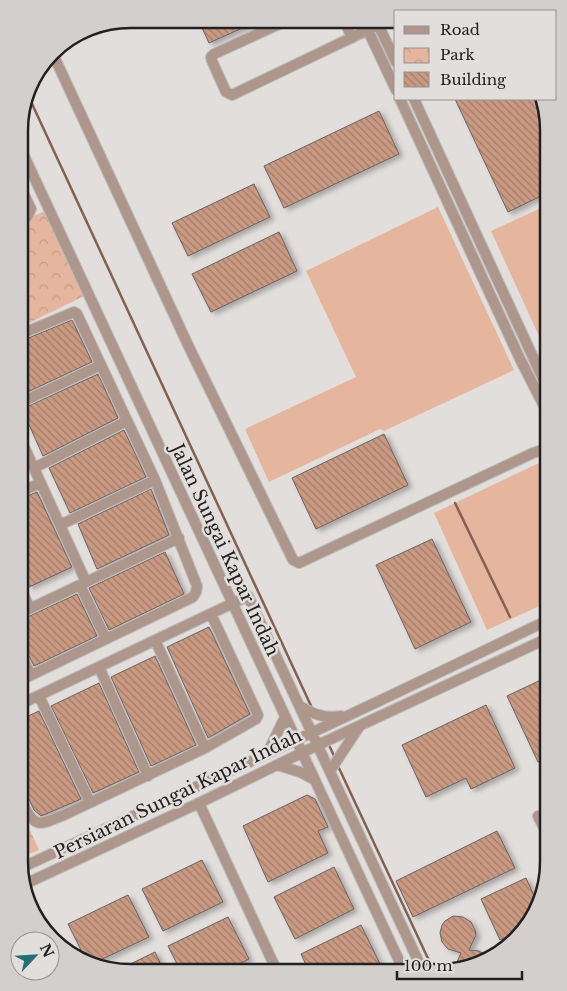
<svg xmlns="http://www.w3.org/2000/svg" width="567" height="991" font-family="'Libre Baskerville',serif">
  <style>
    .grass { fill: #e5b59e }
    .park { fill: url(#park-crowns) }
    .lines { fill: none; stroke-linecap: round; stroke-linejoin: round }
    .stream { stroke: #836152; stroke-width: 2.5 }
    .building { fill: url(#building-back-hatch); stroke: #676462; filter: url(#shadow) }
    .minor-casing { stroke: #bfbcba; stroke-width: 12 }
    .minor { stroke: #ad978d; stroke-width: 10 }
    .labels { text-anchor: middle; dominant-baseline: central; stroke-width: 5; stroke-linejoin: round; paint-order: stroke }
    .street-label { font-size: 18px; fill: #222020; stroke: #e2dedc }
    .rim { fill: none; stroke: #222020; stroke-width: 2.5 }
  </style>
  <defs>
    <pattern id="park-crowns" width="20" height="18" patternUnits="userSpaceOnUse" patternTransform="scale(1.25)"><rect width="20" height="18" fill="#e5b59e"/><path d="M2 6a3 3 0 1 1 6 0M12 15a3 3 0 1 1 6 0" fill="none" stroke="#c49b88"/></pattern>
    <pattern id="building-back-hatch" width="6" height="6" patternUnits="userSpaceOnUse" patternTransform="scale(1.25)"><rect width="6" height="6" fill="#c99982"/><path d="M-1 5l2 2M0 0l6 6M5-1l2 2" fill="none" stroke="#a37c6a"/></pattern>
    <filter id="shadow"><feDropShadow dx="4" dy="2.5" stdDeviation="2.5" flood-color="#0004"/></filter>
  </defs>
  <rect width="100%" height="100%" fill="#e2dedc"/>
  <path class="grass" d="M438 207 514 370 384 431 380 429 269 482 245 429 356 377 306 271Z
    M543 207 544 347 491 231Z
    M545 460 546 603 487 630 434 513Z"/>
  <path class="park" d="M45 211 84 296 21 327 20 222Z
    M24 817 39 850 24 856Z"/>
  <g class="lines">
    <path class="stream" d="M27 93 312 708
      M455 503 510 617
      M328 743 335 758
      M338 766 432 967"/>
  </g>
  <path class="building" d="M198 19 260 20 209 43Z
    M455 99H542L543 195 508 212Z
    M379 111 399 154 284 208 264 166Z
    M254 184 270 217 188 256 172 223Z
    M279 232 297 271 211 312 192 274Z
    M72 320 92 362 21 395V341Z
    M98 374 118 418 43 456 22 409Z
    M124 430 146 477 70 513 49 468Z
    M384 434 408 485 316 529 292 478Z
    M151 489 169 535 97 569 78 524Z
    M37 492 72 567 29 587 23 574 22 498Z
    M432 539 471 622 415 649 376 565Z
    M165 552 184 594 109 630 89 588Z
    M77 594 97 636 34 666 29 656 23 652V619Z
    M209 627 250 714 208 738 167 647Z
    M155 656 196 745 151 766 111 677Z
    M547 677V758L538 762 507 696Z
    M99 683 139 772 93 793 51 706Z
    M486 705 515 768 471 789 466 778 426 797 402 745Z
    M39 711 81 799 41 816 34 810 24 789V718Z
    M307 795 315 799 328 827 318 831 328 853 268 882 243 826Z
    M497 831 515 868 413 917 396 881Z
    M202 860 223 902 163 931 142 889Z
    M334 867 354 909 295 939 274 897Z
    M526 878 536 900 526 928 500 940 481 899Z
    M128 895 149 937 96 962 85 958 68 924Z
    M453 916 463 917 471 922 475 930 476 935 469 950 479 951 487 956 473 966H455L461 953 448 949 442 942 440 933 442 925 445 921Z
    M228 917 249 959 227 970H180L168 946Z
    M361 925 382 968 308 969 301 954Z
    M155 952 164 971H116Z"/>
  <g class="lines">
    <defs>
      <path id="minor" d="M288 20 214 54 211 57 212 61 226 92 232 95 378 25
        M344 20 352 38
        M363 20 396 90
        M376 20 396 62
        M52 52 188 345 293 560 299 563 533 453 545 449
        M400 99 520 359 545 408
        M414 99 544 381
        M20 147 402 967
        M20 186 31 209 27 217 20 220
        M21 334 74 312 77 314 155 480 197 586 196 592 193 597 23 679
        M22 402 101 365
        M22 442 86 582
        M34 468 127 421
        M22 491 41 483
        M60 525 155 480
        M80 585 106 639
        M23 594 30 608
        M23 612 179 538
        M155 640 205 748
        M23 659 31 675
        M99 667 148 776
        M39 696 90 802
        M23 703 248 596 421 967
        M300 706C313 714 325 719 341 716
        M267 754 285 717
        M277 765 300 772 315 780
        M330 771 359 727
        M199 803 276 969
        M24 806C36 831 42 823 64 815L205 748 256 719 258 715 211 614
        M538 816 548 836
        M25 866C199 786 373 705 546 621
        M25 884 199 803 318 745 546 639
        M25 896 27 900"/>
    </defs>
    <use href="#minor" class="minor-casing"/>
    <use href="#minor" class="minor"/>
  </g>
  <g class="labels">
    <g class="street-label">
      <text transform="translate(225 550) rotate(65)">Jalan Sungai Kapar Indah</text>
      <text transform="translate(178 794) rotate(-26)">Persiaran Sungai Kapar Indah</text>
    </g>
  </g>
  <path d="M0 0H567V991H0ZM130 28H438A102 102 0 0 1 540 130V862A102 102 0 0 1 438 964H130A102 102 0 0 1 28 862V130A102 102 0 0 1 130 28Z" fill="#d3cfcd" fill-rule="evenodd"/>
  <path class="rim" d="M130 28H438A102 102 0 0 1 540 130V862A102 102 0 0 1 438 964H130A102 102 0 0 1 28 862V130A102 102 0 0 1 130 28Z"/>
  <rect x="394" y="10" width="162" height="90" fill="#e2dedc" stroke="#959291"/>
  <rect x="404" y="26" width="25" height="8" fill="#ad978d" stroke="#959291"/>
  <text x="440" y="35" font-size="15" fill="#222020">Road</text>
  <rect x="404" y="48" width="25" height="15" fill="url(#park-crowns)" stroke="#959291"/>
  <text x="440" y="60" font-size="15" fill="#222020">Park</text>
  <rect x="404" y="72" width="25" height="15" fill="url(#building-back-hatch)" stroke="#959291"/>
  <text x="440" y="85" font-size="15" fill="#222020">Building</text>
  <g transform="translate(35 956) rotate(65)"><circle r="24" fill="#e2dedc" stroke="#959291"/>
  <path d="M0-4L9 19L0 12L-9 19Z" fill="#257072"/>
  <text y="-8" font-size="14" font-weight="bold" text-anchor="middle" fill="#222020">N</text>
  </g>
  <path d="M397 971v8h125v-8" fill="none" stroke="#222020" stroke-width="2.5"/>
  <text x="404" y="971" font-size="15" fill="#222020" stroke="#e2dedc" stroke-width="4" paint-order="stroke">100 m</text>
</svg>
